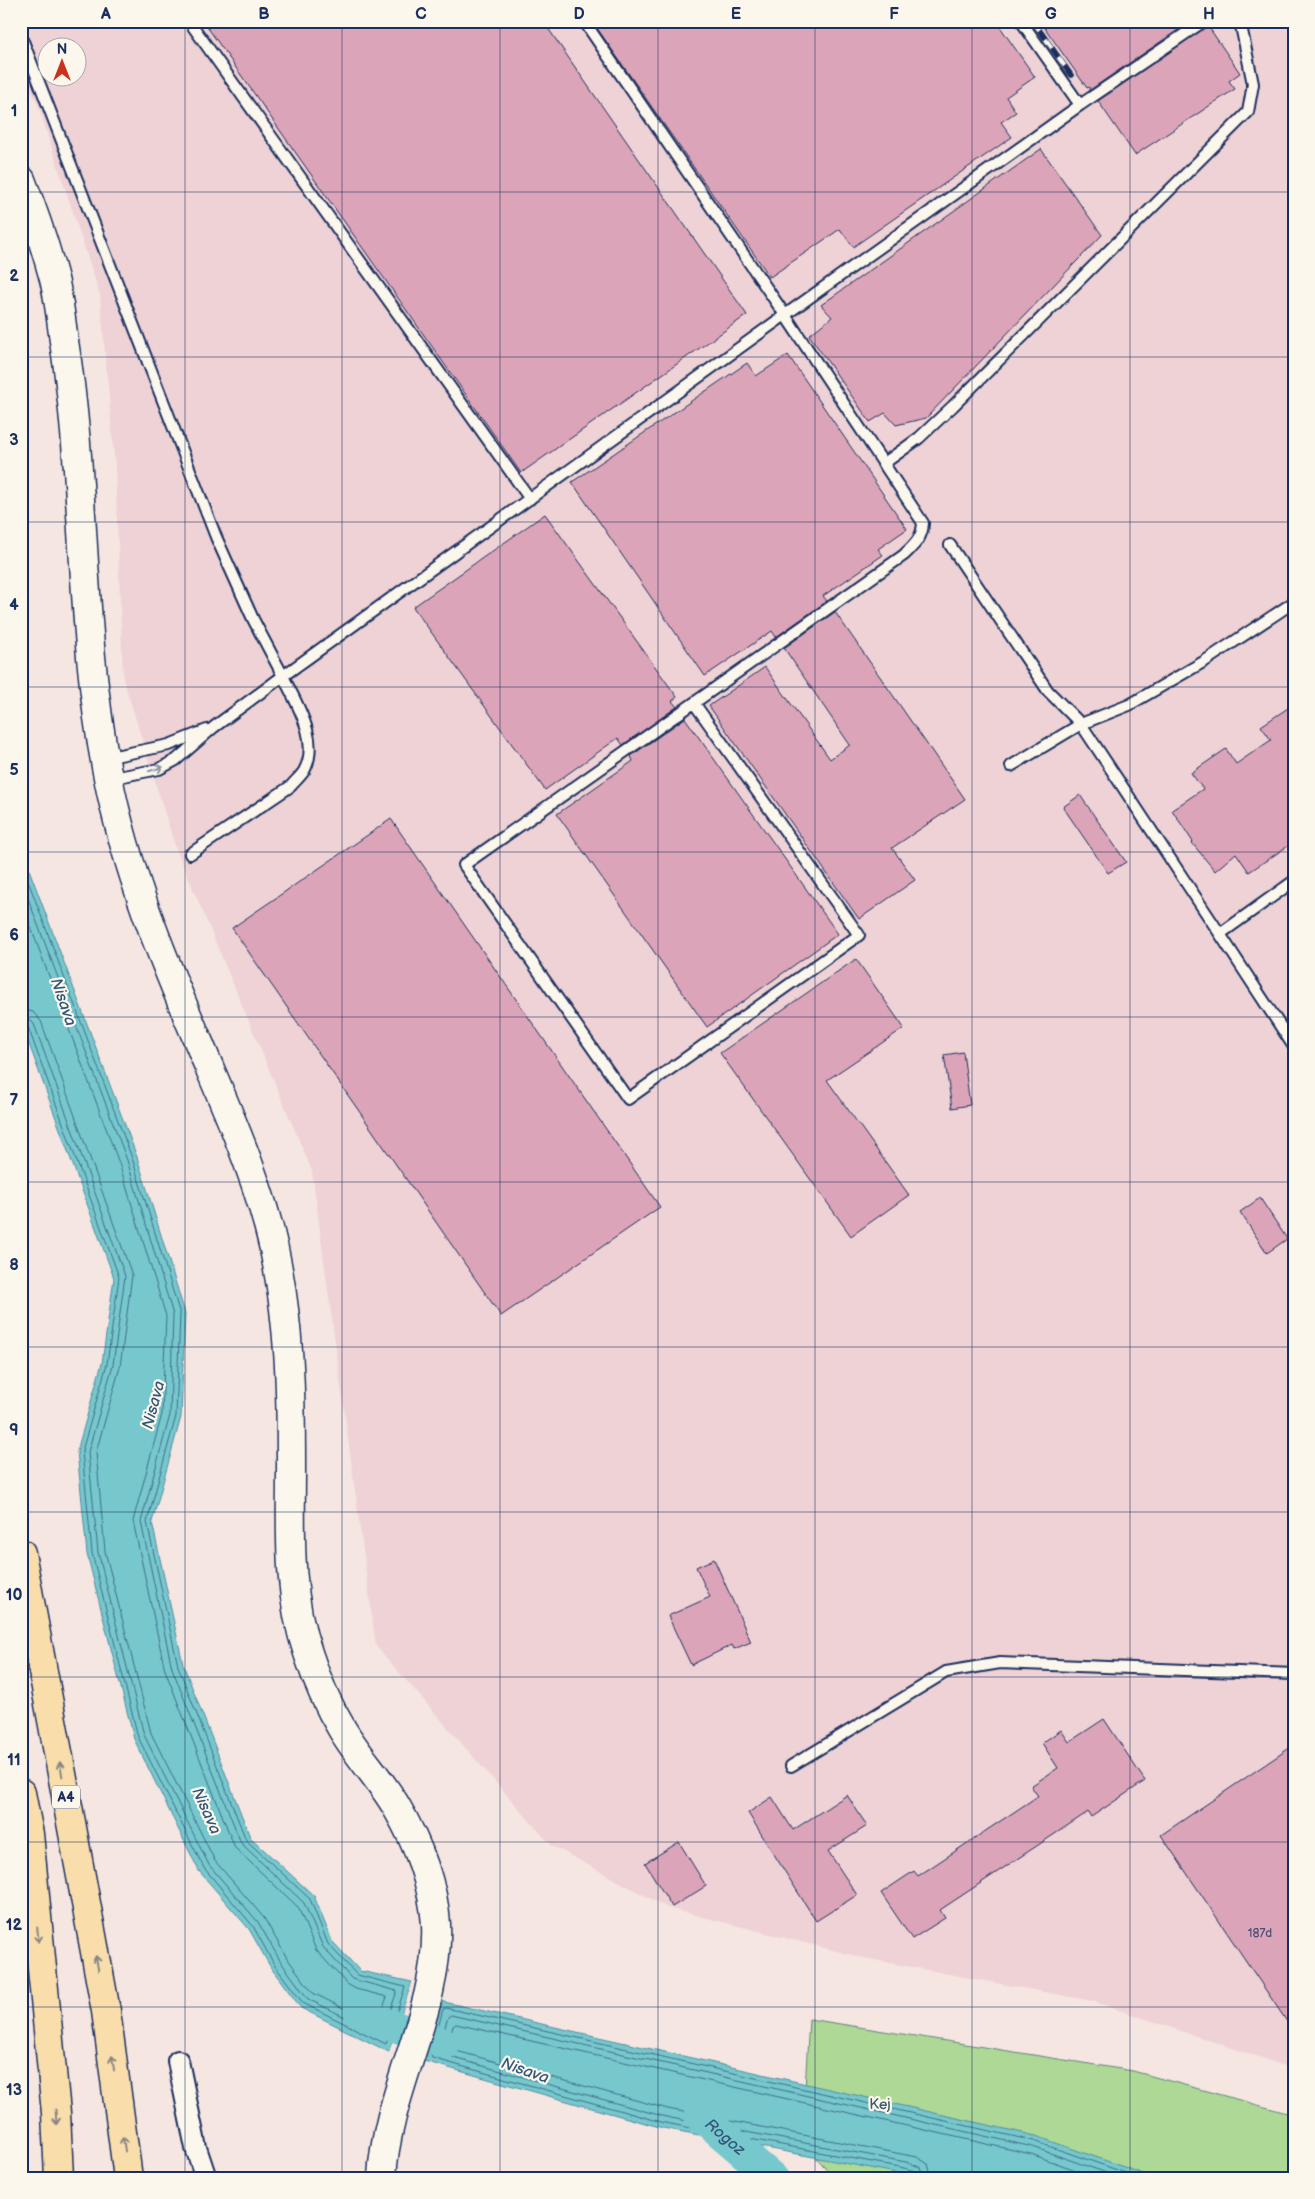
<svg xmlns="http://www.w3.org/2000/svg" width="1315" height="2199" font-family="'Balsamiq Sans',sans-serif">
  <style>
    .built { fill: #eed2d5; fill-rule: evenodd }
    .green { fill: #add896; stroke: #64847a }
    .water { fill: #76c8cd; stroke: #528ba1 }
    .pier { fill: #f5e6e2 }
    .lines { fill: none; stroke-linecap: round; stroke-linejoin: round }
    .shore { stroke: #3f6c8a; stroke-width: 1 }
    .river { stroke: #76c8cd; stroke-width: 31 }
    .building { fill: #dca4b8; stroke: #1b2f5e }
    .lane-casing { stroke: #1b2f5e; stroke-width: 14 }
    .street-casing { stroke: #1b2f5e; stroke-width: 24 }
    .secondary-casing { stroke: #1b2f5e; stroke-width: 31 }
    .highway-casing { stroke: #1b2f5e; stroke-width: 31 }
    .lane { stroke: #fbf7ec; stroke-width: 10 }
    .street { stroke: #fbf7ec; stroke-width: 20 }
    .secondary { stroke: #fbf7ec; stroke-width: 28 }
    .highway { stroke: #f9deab; stroke-width: 28 }
    .rail-casing { stroke: #1b2f5e; stroke-width: 5.5 }
    .rail { stroke: #fbf7ec; stroke-width: 4; stroke-dasharray: 11; stroke-linecap: butt }
    .oneway { stroke: #8b93a5 }
    .oneway2 { stroke: #8a8684 }
    .grid { fill: none; stroke: #1b2f5e; stroke-width: 1; stroke-opacity: 0.55 }
    .labels { text-anchor: middle; dominant-baseline: central; stroke-width: 4.5; stroke-linejoin: round; paint-order: stroke }
    .number-label { font-size: 12px; fill: #4b4c74 }
    .shield { fill: #fbf7ec; stroke: #5e6b89; stroke-width: 1 }
    .shield-label { font-size: 14px; font-weight: bold; fill: #1b2f5e }
    .park-label { font-size: 15px; fill: #40596c; stroke: #fbf7ec }
    .water-label { font-size: 16px; font-style: italic; fill: #32557a; stroke: #fbf7ec }
    .neatline { fill: none; stroke: #1b2f5e; stroke-width: 2 }
    .grid-label { font-size: 16px; text-anchor: middle; font-weight: bold; fill: #1b2f5e }
  </style>
  <rect width="100%" height="100%" fill="#f5e6e2"/>
  <filter id="ink" filterUnits="userSpaceOnUse"><feTurbulence type="fractalNoise" baseFrequency=".02" numOctaves="2"/><feDisplacementMap in="SourceGraphic" scale="10" xChannelSelector="R" yChannelSelector="G"/><feConvolveMatrix kernelMatrix="1 2 1 2 8 2 1 2 1" color-interpolation-filters="sRGB"/></filter>
  <g filter="url(#ink)">
    <path class="built" d="M21 21H1294V2069L1092 2001 864 1958 668 1908 551 1845 376 1646 312 1171 175 846 123 678 115 466 100 295 37 102 21 72ZM48 48H78V78H48Z"/>
    <path class="green" d="M809 2019 1133 2071 1287 2113 1294 2116V2178H835L802 2142Z"/>
    <path class="water" d="M21 848 137 1157 185 1313 181 1417 152 1522 183 1664 250 1837 314 1896 332 1941 360 1971 412 1982 389 2052 301 2008 271 1968 249 1929 199 1871 134 1739 87 1554 77 1451 102 1363 114 1278 21 1022Z
      M440 2001 1036 2136 1155 2178H922L663 2128 424 2061Z"/>
    <path class="pier" d="M413 1980 415 1983 392 2053 388 2055Z"/>
    <g class="lines">
      <path class="shore" d="M21 862 132 1158 180 1314 176 1416 147 1522 178 1666 246 1840 310 1899 328 1944 357 1975 405 1987 386 2044 303 2003 275 1966 253 1926 204 1868 138 1737 92 1553 82 1451 107 1364 119 1277 28 1027 21 1023
        M21 880 127 1160 173 1315 170 1415 141 1522 172 1668 241 1843 304 1903 323 1947 352 1979 397 1991 382 2035 308 1999 281 1962 258 1922 209 1865 144 1735 98 1552 88 1452 113 1365 125 1276 34 1024 29 1019 21 1017
        M21 901 119 1163 166 1316 162 1414 133 1521 165 1670 235 1848 298 1907 316 1950 347 1984 356 1989 387 1997 377 2025 313 1993 287 1958 264 1918 215 1861 151 1733 105 1551 96 1452 120 1367 132 1275 41 1021 33 1012 21 1009
        M918 2178 915 2171 904 2168 665 2123 432 2058 431 2055 443 2009 446 2008 1034 2141 1140 2178
        M924 2178 920 2167 906 2162 666 2117 440 2054 438 2051 448 2017 451 2015 1033 2147 1121 2178
        M932 2178 928 2164 917 2157 668 2109 449 2049 447 2046 453 2026 456 2024 1031 2154 1098 2178"/>
      <g class="river">
        <path d="M359 2011 382 2022 445 2044"/>
        <path id="s1" d="M699 2115 773 2178"/>
      </g>
    </g>
    <path class="building" d="M203 21H543L747 315 521 473Z
      M592 21H996L1035 77 1006 97 1016 112 1001 122 1012 137 853 247 840 229 770 277Z
      M1040 21H1191L1090 90 1089 87 1087 88Z
      M1208 26 1240 73 1229 81 1235 89 1135 155 1098 101Z
      M1041 149 1102 235 926 418 896 425 885 413 870 422 809 335 832 317 821 305Z
      M788 355 907 529 878 549 883 555 823 596 827 601 776 637 772 631 705 676 572 482 747 363 756 376Z
      M545 514 677 697 672 701 677 707 623 745 618 738 545 790 413 607Z
      M835 612 965 799 892 848 915 880 859 919 709 706 765 667 830 759 850 745 784 648Z
      M1294 704V842L1249 872 1236 853 1215 871 1192 843 1193 842 1172 810 1203 789 1191 773 1226 749 1236 764 1271 740 1261 726Z
      M685 718 838 934 707 1027 557 814 633 761 631 756Z
      M1080 795 1126 862 1108 873 1063 807Z
      M391 819 660 1207 501 1316 232 928Z
      M856 959 904 1028 827 1080 909 1195 851 1236 720 1053Z
      M963 1052 970 1105 952 1108 944 1055Z
      M1260 1198 1287 1239 1267 1253 1240 1212Z
      M714 1559 751 1642 734 1649 732 1645 691 1665 668 1616 710 1597 696 1567Z
      M1104 1719 1145 1781 1091 1817 1088 1812 940 1910 945 1918 912 1939 881 1893 914 1871 918 1876 1038 1796 1031 1786 1058 1768 1042 1743 1061 1730 1069 1742Z
      M1294 1745V2032L1161 1835Z
      M847 1795 867 1826 828 1851 857 1895 816 1921 748 1813 772 1797 793 1830Z
      M679 1842 706 1886 672 1907 645 1863Z"/>
    <g class="lines">
      <defs>
        <path id="lane" d="M189 21 530 499
          M584 21 785 315 923 523C922 539 914 545 904 555L464 865 628 1099 859 935 694 703
          M1021 21 1080 105
          M21 36 216 537 253 619 283 676 214 727 176 760 159 769 108 779
          M883 464 919 438 953 406 1248 112 1253 84 1240 21
          M950 545 1048 691 1081 724 1220 934 1294 881
          M105 758 169 745 207 730
          M1011 766 1081 724 1129 705 1205 661 1294 602
          M190 854 291 786C295 781 301 776 304 771 321 741 296 703 283 676L785 315 1080 105 1204 21
          M1220 934 1294 1047
          M791 1766 946 1672 1000 1663 1294 1674"/>
        <path id="street" d="M178 2061 196 2148 206 2178"/>
        <path id="secondary" d="M21 180C34 213 45 245 54 279 59 299 61 320 64 341 87 485 79 633 108 777 126 869 162 957 199 1043 227 1110 258 1177 274 1249 290 1324 291 1391 291 1467 291 1530 287 1592 308 1653 316 1678 328 1706 342 1729 358 1756 380 1779 396 1806 417 1842 433 1882 436 1924 440 2010 386 2091 382 2178"/>
        <path id="highway" d="M21 1553 106 2011 128 2178
          M21 1793 29 1834 56 2113 59 2178"/>
      </defs>
      <use href="#lane" class="lane-casing"/>
      <use href="#street" class="street-casing"/>
      <use href="#secondary" class="secondary-casing"/>
      <use href="#highway" class="highway-casing"/>
      <use href="#lane" class="lane"/>
      <use href="#street" class="street"/>
      <use href="#secondary" class="secondary"/>
      <use href="#highway" class="highway"/>
      <defs>
        <path id="rail" d="M1033 21 1071 75"/>
      </defs>
      <use href="#rail" class="rail-casing"/>
      <use href="#rail" class="rail"/>
    </g>
    <defs><path id="oneway-shaft" d="M-6 0H5M1.5-3L5.5 0L1.5 3" fill="none" stroke-width="1.6" stroke-linecap="round" stroke-linejoin="round" transform="scale(1.25)"/></defs>
    <use class="oneway" href="#oneway-shaft" transform="translate(156 769) rotate(-17)"/>
    <g class="oneway2">
      <use href="#oneway-shaft" transform="translate(61 1769) rotate(-100)"/>
      <use href="#oneway-shaft" transform="translate(38 1935) rotate(84)"/>
      <use href="#oneway-shaft" transform="translate(97 1963) rotate(-100)"/>
      <use href="#oneway-shaft" transform="translate(113 2063) rotate(-98)"/>
      <use href="#oneway-shaft" transform="translate(56 2117) rotate(86)"/>
      <use href="#oneway-shaft" transform="translate(124 2144) rotate(-98)"/>
    </g>
  </g>
  <path class="grid" d="M185 21V2178M342 21V2178M500 21V2178M658 21V2178M815 21V2178M972 21V2178M1130 21V2178M21 192H1294M21 357H1294M21 522H1294M21 687H1294M21 852H1294M21 1017H1294M21 1182H1294M21 1347H1294M21 1512H1294M21 1677H1294M21 1842H1294M21 2007H1294"/>
  <g class="labels">
    <g class="number-label">
      <text x="1260" y="1933">187d</text>
    </g>
    <rect class="shield" x="52" y="1785.5" width="28" height="23" rx="4"/>
    <g class="shield-label">
      <text x="66" y="1797">A4</text>
    </g>
    <g class="park-label">
      <text x="880" y="2104">Кеј</text>
    </g>
    <g class="water-label">
      <text transform="translate(63 1002) rotate(71)">Nisava</text>
      <text transform="translate(154 1405) rotate(-75)">Nisava</text>
      <text transform="translate(206 1811) rotate(66)">Nisava</text>
      <text transform="translate(525 2071) rotate(19)">Nisava</text>
      <text stroke="none"><textPath href="#s1" startOffset="34">Rogoz</textPath></text>
    </g>
  </g>
  <rect width="1315" height="2199" fill="none" stroke="#fbf7ec" stroke-width="55"/>
  <g transform="translate(62 62)"><circle r="24" fill="#fbf7ec" stroke="#a1a7b3"/>
  <path d="M0-4L9 19L0 12L-9 19Z" fill="#c8321e"/>
  <text y="-8" font-size="14" font-weight="bold" text-anchor="middle" fill="#1b2f5e">N</text>
  </g>
  <rect x="28" y="28" width="1260" height="2144" class="neatline"/>
  <g class="grid-label">
    <text x="106" y="19">A</text>
    <text x="264" y="19">B</text>
    <text x="421" y="19">C</text>
    <text x="579" y="19">D</text>
    <text x="736" y="19">E</text>
    <text x="894" y="19">F</text>
    <text x="1051" y="19">G</text>
    <text x="1209" y="19">H</text>
    <text x="14" y="116">1</text>
    <text x="14" y="281">2</text>
    <text x="14" y="445">3</text>
    <text x="14" y="610">4</text>
    <text x="14" y="775">5</text>
    <text x="14" y="940">6</text>
    <text x="14" y="1105">7</text>
    <text x="14" y="1270">8</text>
    <text x="14" y="1435">9</text>
    <text x="14" y="1600">10</text>
    <text x="14" y="1765">11</text>
    <text x="14" y="1930">12</text>
    <text x="14" y="2095">13</text>
  </g>
</svg>
